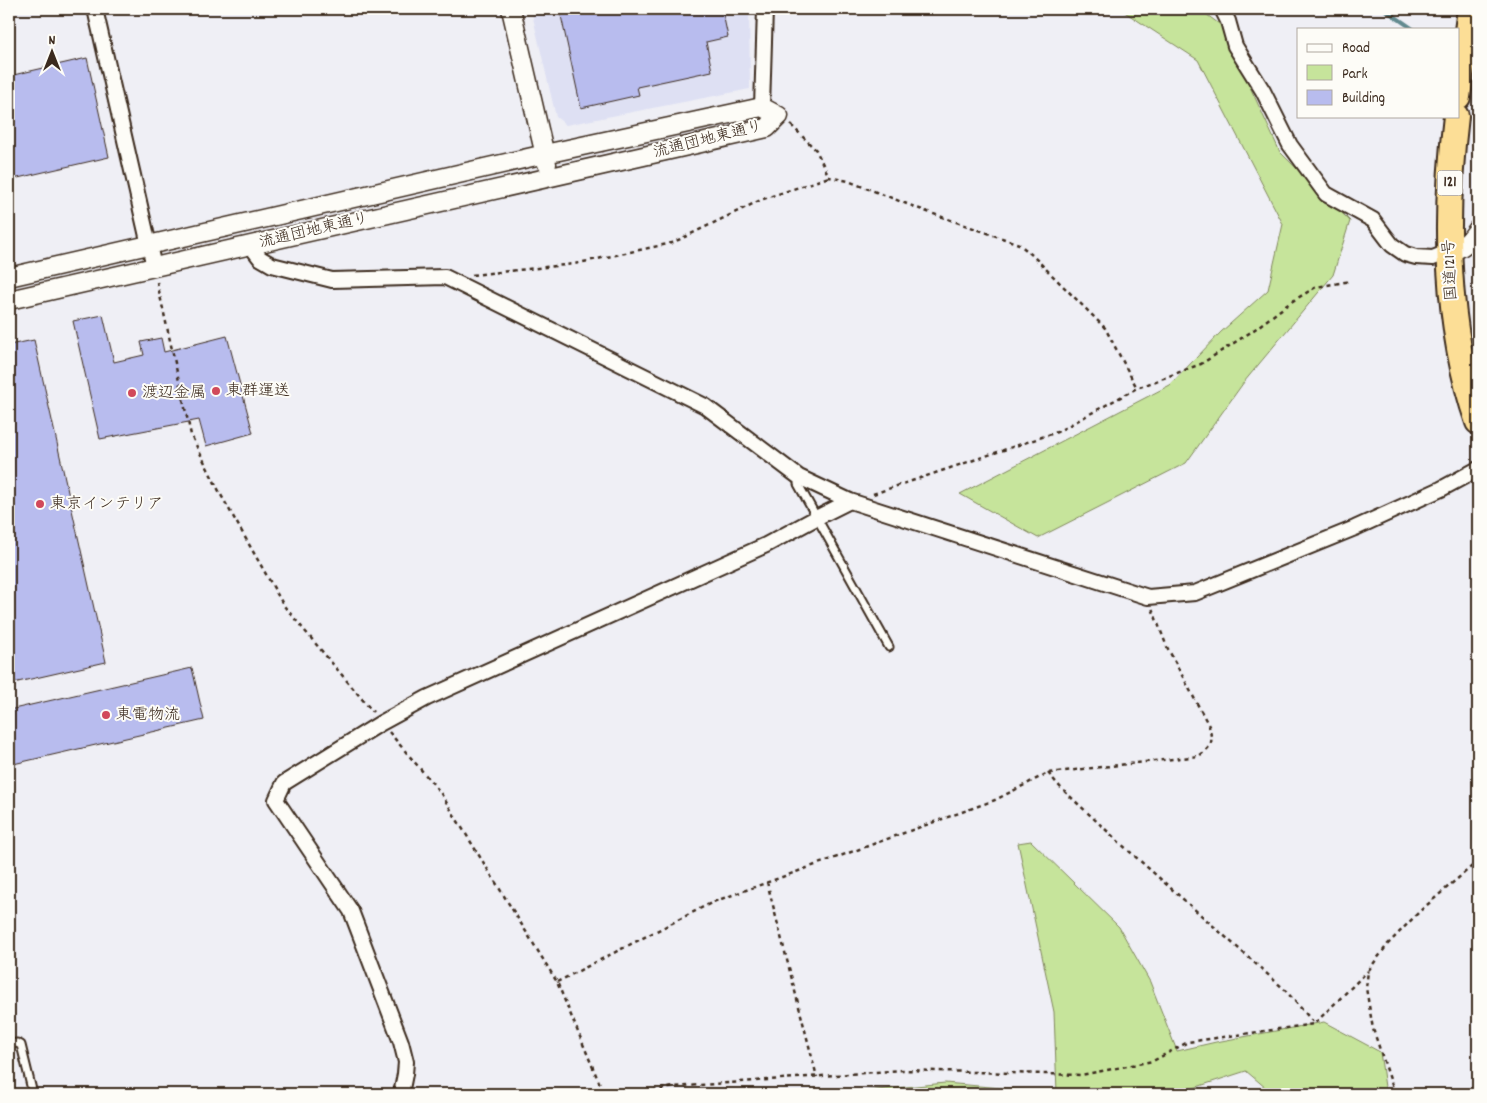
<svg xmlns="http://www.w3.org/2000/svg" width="1487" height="1103" font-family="Dekko,'Klee One',sans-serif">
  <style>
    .built { fill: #dee0f3 }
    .green { fill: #c6e49b; stroke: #80875c }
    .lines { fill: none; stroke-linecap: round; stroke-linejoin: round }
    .stream { stroke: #628a8f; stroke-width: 4 }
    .building { fill: #b8bcee; stroke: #3b2a1e }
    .service-casing { stroke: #3b2a1e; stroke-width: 11 }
    .minor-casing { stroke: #3b2a1e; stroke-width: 18 }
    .tertiary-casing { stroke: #3b2a1e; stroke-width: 21 }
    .trunk-casing { stroke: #3b2a1e; stroke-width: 28 }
    .path { stroke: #3b2a1e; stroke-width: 2.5; stroke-dasharray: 4 4; stroke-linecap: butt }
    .service { stroke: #fdfcf7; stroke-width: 7 }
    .minor { stroke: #fdfcf7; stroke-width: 14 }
    .tertiary { stroke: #fdfcf7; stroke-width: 18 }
    .trunk { stroke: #fcde96; stroke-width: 24 }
    .poi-dot { fill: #d1495b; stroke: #fdfcf7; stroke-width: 2 }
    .labels { text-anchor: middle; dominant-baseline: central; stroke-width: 4; stroke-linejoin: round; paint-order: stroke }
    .shield { fill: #fdfcf7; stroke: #75695f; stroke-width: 1 }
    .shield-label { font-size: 15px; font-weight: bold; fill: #3b2a1e }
    .street-label { font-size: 16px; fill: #3b2a1e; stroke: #fdfcf7 }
    .poi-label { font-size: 16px; fill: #3b2a1e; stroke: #fdfcf7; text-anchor: start }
  </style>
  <rect width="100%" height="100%" fill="#efeff5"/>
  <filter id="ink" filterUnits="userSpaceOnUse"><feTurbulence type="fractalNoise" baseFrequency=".02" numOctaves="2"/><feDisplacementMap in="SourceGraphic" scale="10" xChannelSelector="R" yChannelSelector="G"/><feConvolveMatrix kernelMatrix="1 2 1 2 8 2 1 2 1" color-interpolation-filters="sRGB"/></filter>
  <g filter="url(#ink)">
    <path class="built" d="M531 9H749L750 89 566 125 556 117Z"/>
    <path class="green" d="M1120 9H1199L1222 26 1280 152 1350 221 1333 275 1244 382 1186 463 1038 538 960 494 1170 385 1221 332 1268 290 1283 224 1198 60Z
      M1031 841 1119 927 1150 982 1177 1051 1216 1042 1324 1022 1380 1052 1386 1094H1273L1246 1071 1175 1094H838L945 1083 1057 1093 1054 1012 1018 843Z"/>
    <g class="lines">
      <path class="stream" d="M1384 9 1413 29
        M1471 67 1478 72"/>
    </g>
    <path class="building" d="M571 9H722L728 37 706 42 712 71 637 87 639 95 581 108 560 11Z
      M87 58 109 157 9 180V76Z
      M103 315 114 362 144 355 141 342 161 338 164 352 227 336 253 433 206 446 199 420 100 439 73 321Z
      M34 340 106 662 9 684V345Z
      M192 668 204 720 9 765V710Z"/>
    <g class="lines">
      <defs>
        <path id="service" d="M799 477 798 484 889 647
          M9 1044 17 1043 21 1045 33 1094"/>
        <path id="minor" d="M95 9 154 267
          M1222 9 1228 21 1235 46 1263 91 1290 145 1326 194 1373 220 1392 245 1405 254 1416 257 1433 258 1450 251
          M762 107 765 9
          M250 245 260 258 272 265 332 280 445 277 705 406 799 477 850 501
          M401 1094 405 1074 406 1062 401 1042 351 911 276 800 284 783 381 723 427 698 766 545 816 518 850 501 1148 597 1195 593 1355 528 1441 489 1478 469"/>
        <path id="tertiary" d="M511 9 547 164
          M1450 251C1464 249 1470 240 1478 229
          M9 277 545 154 762 107 779 116 767 128 9 300"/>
        <path id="trunk" d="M1458 97 1470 9
          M1456 116C1444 215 1445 327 1478 422"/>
      </defs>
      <use href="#service" class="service-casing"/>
      <use href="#minor" class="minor-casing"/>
      <use href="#tertiary" class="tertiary-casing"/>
      <use href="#trunk" class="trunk-casing"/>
      <path class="path" d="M791 125 816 150 829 177 848 181 925 211 1019 244 1032 255 1105 328 1137 388
        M472 275 574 264 672 243 763 199 829 177
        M157 282 191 435 221 495 284 606 373 712
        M873 494 1057 432 1137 388 1201 364 1251 332 1291 302 1316 287 1351 281
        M389 732 440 792 557 982 604 1094
        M1048 773 1061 788 1120 843 1284 989 1314 1023
        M767 882 817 1077
        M557 982 713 902 995 800 1048 773 1199 756C1213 745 1213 744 1209 726L1167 647 1152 608
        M637 1094 674 1087 903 1070 1081 1075 1153 1061 1188 1042 1314 1024 1368 971
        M1395 1094 1373 1029 1366 988 1368 971 1388 944 1420 911 1478 861"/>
      <use href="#service" class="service"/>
      <use href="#minor" class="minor"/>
      <use href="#tertiary" class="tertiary"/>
      <use href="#trunk" class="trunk"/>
    </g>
  </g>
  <g class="poi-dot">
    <circle cx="216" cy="391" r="5"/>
    <circle cx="132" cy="393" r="5"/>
    <circle cx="40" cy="504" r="5"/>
    <circle cx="106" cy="715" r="5"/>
  </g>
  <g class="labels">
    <rect class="shield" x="1437.5" y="170.5" width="25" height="25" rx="4"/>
    <g class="shield-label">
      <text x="1450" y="183">121</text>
    </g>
    <g class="street-label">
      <text transform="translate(708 140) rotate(-14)">流通団地東通り</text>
      <text transform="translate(314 231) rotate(-13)">流通団地東通り</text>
      <text transform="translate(1451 270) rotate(-93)">国道121号</text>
    </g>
    <g class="poi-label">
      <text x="226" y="391">東群運送</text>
      <text x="142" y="393">渡辺金属</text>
      <text x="50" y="504">東京インテリア</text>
      <text x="116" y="715">東電物流</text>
    </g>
  </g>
  <rect width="1487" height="1103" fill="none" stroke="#fdfcf7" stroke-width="30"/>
  <rect x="15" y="15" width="1457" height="1073" fill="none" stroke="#3b2a1e" stroke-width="2" filter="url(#ink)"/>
  <rect x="1297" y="28" width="162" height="90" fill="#fdfcf7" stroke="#afa8a0"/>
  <rect x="1307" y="44" width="25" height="8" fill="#fdfcf7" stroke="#afa8a0"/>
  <text x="1342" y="52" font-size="15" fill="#3b2a1e">Road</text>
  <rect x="1307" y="65" width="25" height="15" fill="#c6e49b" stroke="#afa8a0"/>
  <text x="1342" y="78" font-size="15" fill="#3b2a1e">Park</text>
  <rect x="1307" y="90" width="25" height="15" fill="#b8bcee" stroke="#afa8a0"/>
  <text x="1342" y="102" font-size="15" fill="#3b2a1e">Building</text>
  <g transform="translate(52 52)" stroke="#fdfcf7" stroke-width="4" paint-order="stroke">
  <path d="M0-4L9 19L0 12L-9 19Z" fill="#3b2a1e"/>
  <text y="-8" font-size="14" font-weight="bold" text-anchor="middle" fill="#3b2a1e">N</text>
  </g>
</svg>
